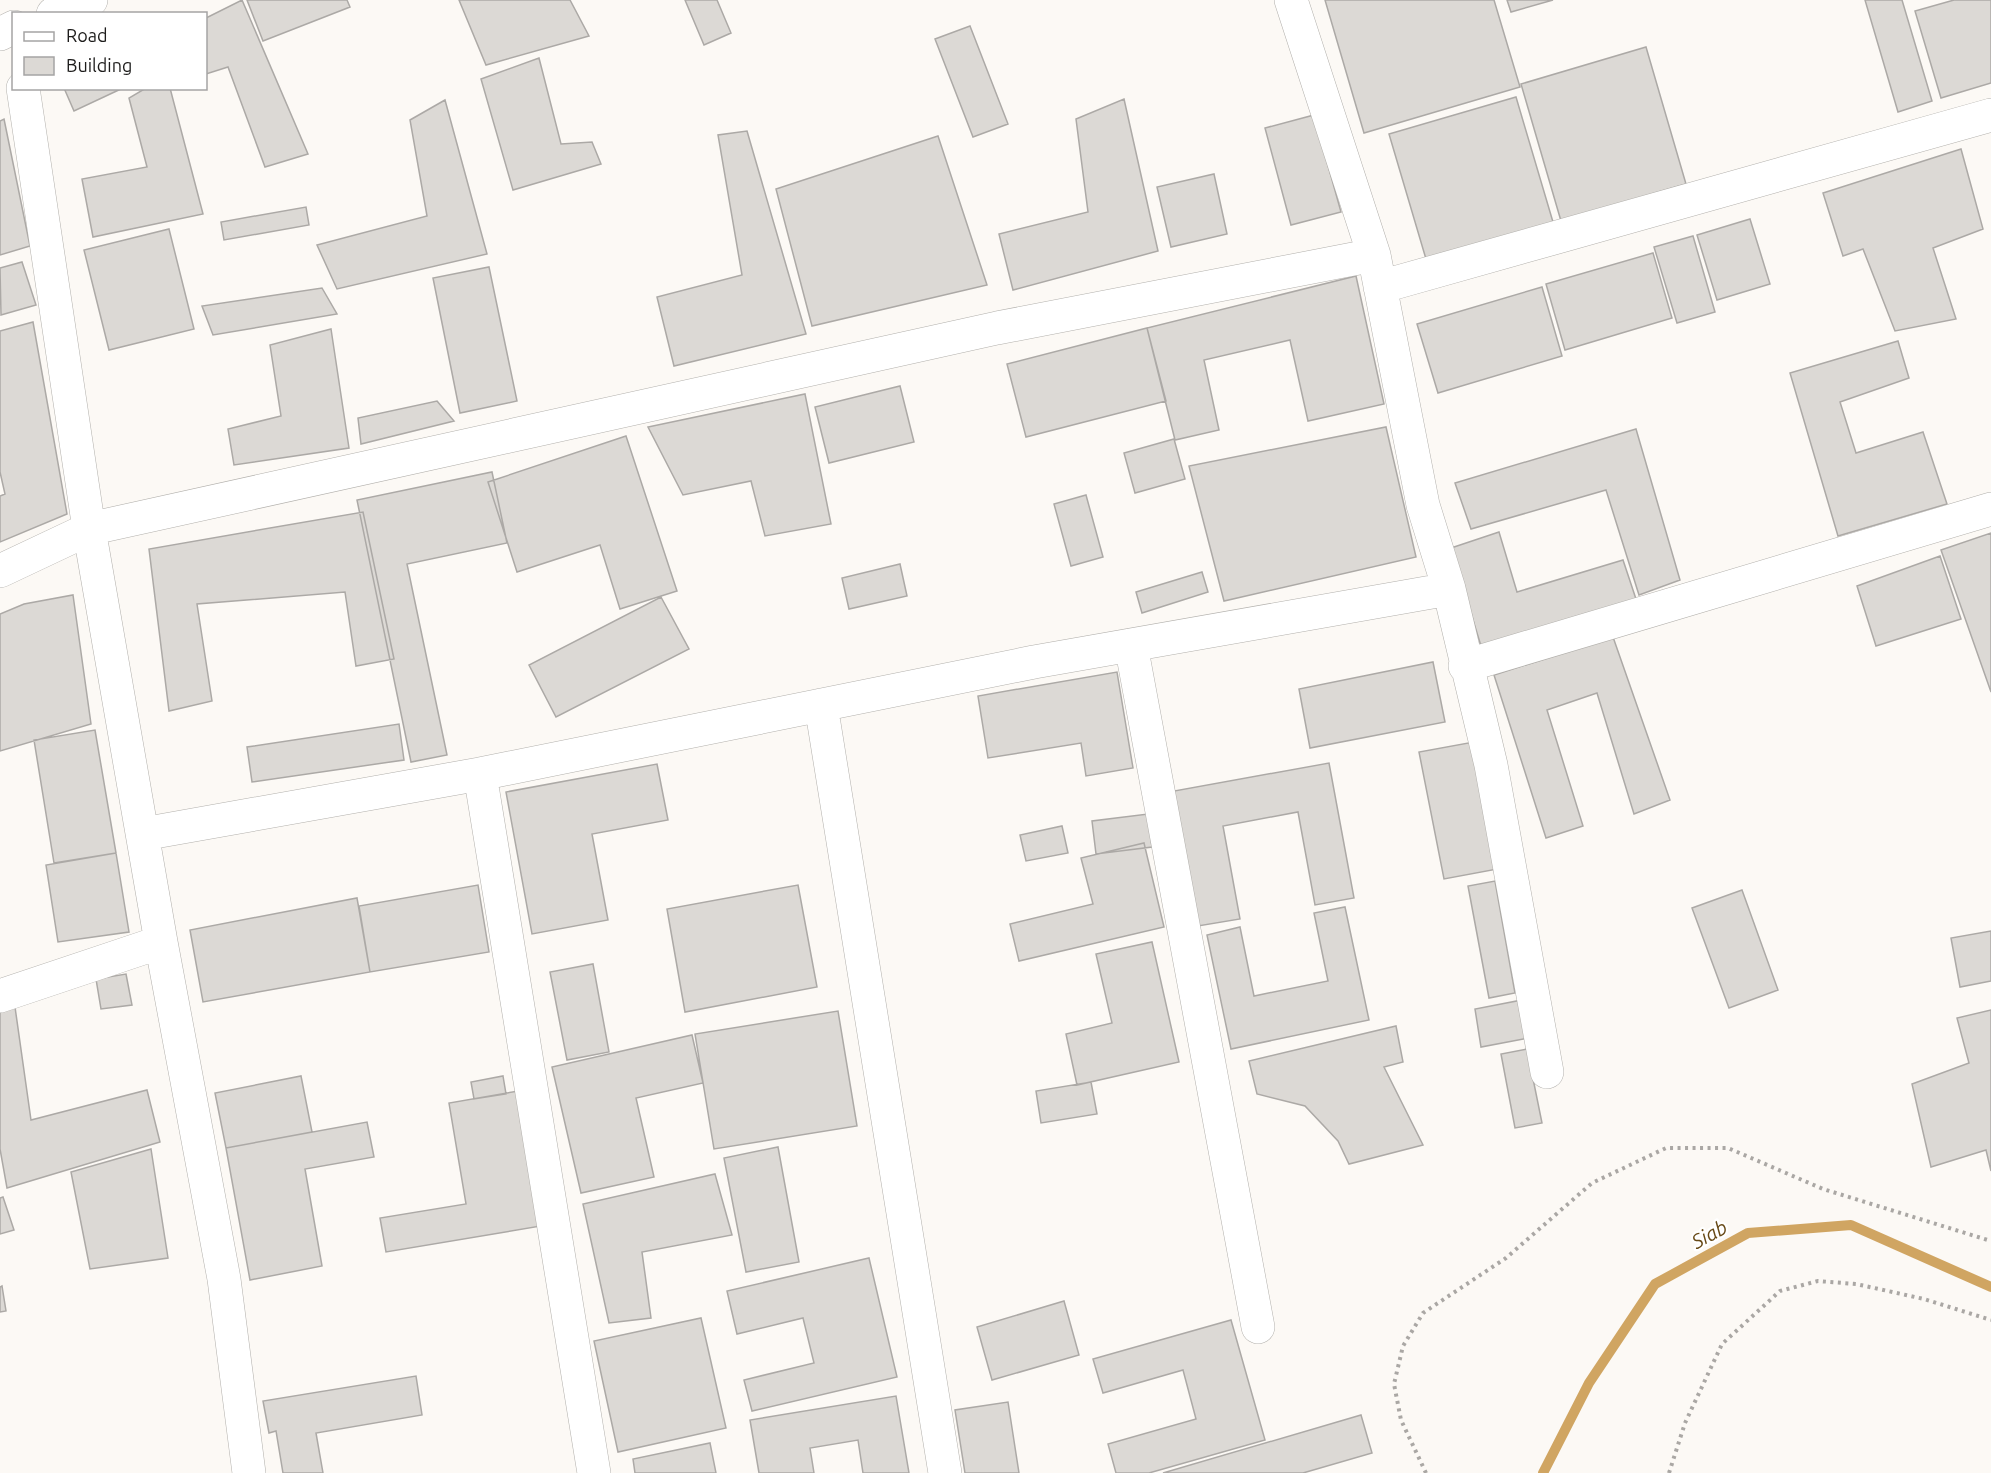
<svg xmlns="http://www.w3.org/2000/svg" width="1991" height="1473" font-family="Ubuntu,sans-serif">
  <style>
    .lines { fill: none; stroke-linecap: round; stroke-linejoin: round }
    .stream { stroke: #d0a562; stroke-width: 10 }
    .building { fill: #dcd9d5; stroke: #aca9a6; stroke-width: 1.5 }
    .minor-casing { stroke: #b2b0ac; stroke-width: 34 }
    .major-casing { stroke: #b2b0ac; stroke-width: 34 }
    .path { stroke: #aaa7a4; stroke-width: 4; stroke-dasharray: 3 4.5; stroke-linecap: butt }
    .minor { stroke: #fff; stroke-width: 33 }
    .major { stroke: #fff; stroke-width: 33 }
    .labels { text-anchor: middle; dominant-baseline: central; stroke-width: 4.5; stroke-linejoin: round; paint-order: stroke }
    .water-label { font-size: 20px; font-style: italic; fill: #674916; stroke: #fff }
  </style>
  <rect width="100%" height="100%" fill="#fcf9f5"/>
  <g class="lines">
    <path class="stream" d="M1543 1473 1589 1383 1655 1284 1748 1233 1851 1225 1991 1287"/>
  </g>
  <path class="building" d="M242 0 308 154 265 167 228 67 206 74V18Z
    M247 0H347L350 7 263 41Z
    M459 0H570L589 36 486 65Z
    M685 0H717L731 33 704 45Z
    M1325 0H1494L1520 87 1364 133Z
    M1507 0H1553L1511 12Z
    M1865 0H1902L1932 101 1898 112Z
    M1954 0H1991V83L1941 98 1915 11Z
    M970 26 1008 124 973 137 935 39Z
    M1646 47 1686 184 1561 221 1521 84Z
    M539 58 561 144 592 142 601 164 513 190 481 79Z
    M64 88H123L74 111Z
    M146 88H170L203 214 93 237 82 179 147 167 129 98Z
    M1516 97 1553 222 1426 259 1389 134Z
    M1124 99 1158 251 1013 290 999 234 1088 212 1076 119Z
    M445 100 487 254 337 289 317 245 427 216 410 120Z
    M1314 115 1341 212 1291 225 1265 128Z
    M4 119 30 246 0 255V121Z
    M747 131 806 334 674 366 657 297 742 275 718 135Z
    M938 136 987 285 812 326 776 189Z
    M1961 149 1983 229 1933 248 1956 319 1895 331 1863 249 1843 256 1823 193Z
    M1214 174 1227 234 1171 247 1157 187Z
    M306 207 309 225 224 240 221 222Z
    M1750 219 1770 284 1717 300 1697 235Z
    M169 229 194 329 109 350 84 250Z
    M1693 236 1715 312 1677 323 1654 247Z
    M1653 253 1672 318 1565 350 1546 284Z
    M22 262 36 305 1 315 0 268Z
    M489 267 517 401 460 413 433 278Z
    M1356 276 1384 404 1308 421 1290 340 1204 360 1219 430 1175 440 1147 328Z
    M1542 287 1562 356 1438 393 1417 324Z
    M322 288 337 314 213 335 202 306Z
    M33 322 67 514 0 542V496L5 494 0 472V331Z
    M1147 328 1166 401 1026 437 1007 364Z
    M331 329 349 448 234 465 228 429 281 416 270 345Z
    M1898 341 1909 378 1840 402 1856 453 1923 432 1947 504 1838 536 1790 373Z
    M900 386 914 442 829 463 815 407Z
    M805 394 831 524 765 536 751 481 683 495 648 427Z
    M437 401 454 421 361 444 358 418Z
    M1386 427 1416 557 1224 601 1189 466Z
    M1636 429 1680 580 1639 595 1606 490 1471 529 1455 483Z
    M626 436 677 591 620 609 600 545 517 572 488 482Z
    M1174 439 1185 479 1135 493 1124 453Z
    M492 472 507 543 407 564 447 755 411 762 357 500Z
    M1086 495 1103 557 1071 566 1054 504Z
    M363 512 394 659 356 666 345 592 197 604 212 701 169 711 149 549Z
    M1499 532 1517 592 1623 560 1636 599 1481 646 1451 548Z
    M1991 533V692L1941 550Z
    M1940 556 1961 619 1876 646 1857 586Z
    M900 564 907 596 849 609 842 578Z
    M1202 572 1208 592 1142 613 1136 592Z
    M73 595 91 724 0 751V614L24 604Z
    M661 597 689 649 556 717 529 665Z
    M1613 637 1670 800 1634 814 1597 693 1547 710 1583 826 1546 838 1494 675Z
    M1433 662 1445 722 1310 748 1299 689Z
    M1117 672 1133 768 1086 776 1081 743 988 758 978 696Z
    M399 724 404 760 252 782 247 747Z
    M95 730 116 853 54 863 34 740Z
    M1479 741 1503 868 1444 879 1419 752Z
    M1329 763 1354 898 1315 905 1298 812 1223 826 1240 919 1198 926 1174 791Z
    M657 764 668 820 592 834 608 920 532 934 506 792Z
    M1148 814 1152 847 1096 854 1092 821Z
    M1062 826 1068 853 1026 861 1020 835Z
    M1144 843 1164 927 1019 961 1010 924 1093 904 1081 858Z
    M116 853 129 932 58 942 46 865Z
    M1495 881 1515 993 1489 998 1468 886Z
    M478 885 489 952 370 972 359 906Z
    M798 885 817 987 685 1012 667 909Z
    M1742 890 1778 990 1729 1008 1692 908Z
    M357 898 370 972 203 1002 190 930Z
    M1345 907 1369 1020 1231 1049 1207 935 1240 927 1254 996 1328 981 1314 913Z
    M1991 931V981L1960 987 1951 938Z
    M1152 942 1179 1062 1077 1085 1066 1034 1112 1023 1096 954Z
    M593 964 609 1052 567 1060 550 972Z
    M126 974 132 1005 101 1009 96 979Z
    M1522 1000 1529 1038 1481 1047 1475 1009Z
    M15 1007 31 1120 147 1090 160 1142 7 1188 0 1149V1012Z
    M1991 1010V1171L1986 1150 1931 1167 1912 1084 1969 1063 1957 1018Z
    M838 1011 857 1126 714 1149 695 1034Z
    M1396 1026 1403 1062 1384 1067 1423 1145 1349 1164 1338 1141 1305 1106 1257 1094 1249 1061Z
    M692 1035 703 1083 636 1098 654 1177 581 1193 552 1067Z
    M1527 1049 1542 1123 1515 1128 1501 1054Z
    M301 1076 312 1132 226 1148 215 1093Z
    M503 1076 506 1094 474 1099 471 1082Z
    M1091 1082 1097 1114 1041 1123 1036 1091Z
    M518 1091 541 1226 386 1252 380 1218 466 1204 449 1103Z
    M367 1122 374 1157 305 1169 322 1266 250 1280 226 1148Z
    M778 1147 799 1262 746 1272 724 1158Z
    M151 1149 168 1258 90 1269 71 1172Z
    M715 1174 732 1235 642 1252 651 1318 609 1323 583 1204Z
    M3 1197 14 1230 0 1234V1198Z
    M869 1258 897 1377 752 1411 744 1380 814 1363 803 1318 737 1334 727 1291Z
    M2 1286 6 1311 0 1312V1287Z
    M1064 1301 1079 1355 992 1380 977 1327Z
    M701 1318 726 1428 618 1452 594 1341Z
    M1231 1320 1265 1440 1149 1473H1116L1108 1444 1196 1419 1183 1370 1103 1393 1093 1359Z
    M416 1376 422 1415 316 1433 323 1473H283L276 1431 269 1433 263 1401Z
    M896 1396 909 1473H863L858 1440 810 1448 814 1473H759L750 1420Z
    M1008 1402 1019 1473H965L955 1410Z
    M1361 1415 1372 1453 1303 1473H1163Z
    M710 1443 716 1473H635L633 1459Z"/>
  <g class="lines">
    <defs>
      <path id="minor" d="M1291 0 1374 255 1423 505 1449 589 1491 765 1547 1072
        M53 14 91 0
        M23 88 89 529 161 942 224 1279 249 1473
        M1380 287 1991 115
        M0 571 89 529 997 328 1374 255
        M1131 645 1258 1327
        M1465 666 1991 509
        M821 705 945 1473
        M480 774 594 1473
        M143 834 480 774 1034 662 1449 589
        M0 996 161 942"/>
      <path id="major" d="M0 34 14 27"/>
    </defs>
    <use href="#minor" class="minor-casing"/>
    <use href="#major" class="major-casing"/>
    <path class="path" d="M1426 1473 1401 1420 1394 1384 1403 1346 1423 1313 1506 1258 1592 1183 1666 1148H1728L1823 1189 1991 1241
      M1669 1473 1685 1423 1722 1344 1780 1291 1818 1281 1856 1284 1924 1299 1991 1320"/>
    <use href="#minor" class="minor"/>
    <use href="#major" class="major"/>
  </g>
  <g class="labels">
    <g class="water-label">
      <text transform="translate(1709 1234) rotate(-29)">Siab</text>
    </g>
  </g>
  <rect x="12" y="12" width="195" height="78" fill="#ffffff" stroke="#a5a4a4" stroke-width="1.5"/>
  <rect x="24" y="32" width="30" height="9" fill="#ffffff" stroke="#a5a4a4" stroke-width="1.5"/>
  <text x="66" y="42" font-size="18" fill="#1d1c1b">Road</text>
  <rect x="24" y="57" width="30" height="18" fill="#dcd9d5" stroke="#a5a4a4" stroke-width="1.5"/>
  <text x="66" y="72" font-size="18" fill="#1d1c1b">Building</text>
</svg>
